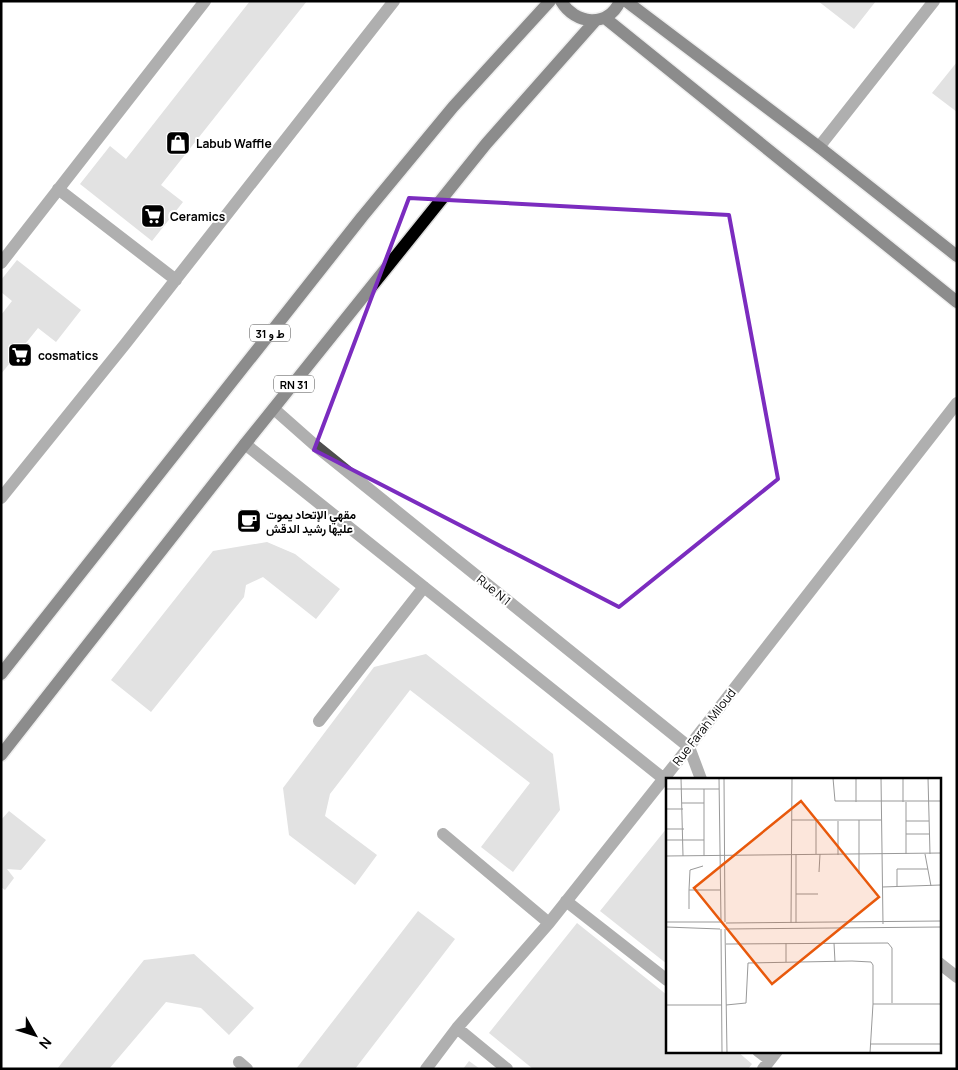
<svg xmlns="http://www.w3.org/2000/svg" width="958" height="1070" font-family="Manrope,Vazirmatn,sans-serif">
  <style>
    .building { fill: #bebebe }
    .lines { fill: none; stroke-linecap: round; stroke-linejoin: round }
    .major-casing { stroke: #dbdbdb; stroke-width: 15 }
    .minor { stroke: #4e4e4e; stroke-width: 12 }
    .major { stroke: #000; stroke-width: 12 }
    .marked { fill: none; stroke: #7b2cbf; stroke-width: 4; stroke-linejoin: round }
    .labels { text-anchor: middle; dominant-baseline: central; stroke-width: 4; stroke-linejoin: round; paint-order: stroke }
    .shield { fill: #fff; stroke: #4c4c4c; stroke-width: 1 }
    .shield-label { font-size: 11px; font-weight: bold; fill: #000 }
    .poi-label { font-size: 12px; font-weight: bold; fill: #000; stroke: #fff; text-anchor: start }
    .street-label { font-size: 12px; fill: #000; stroke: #fff }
    .inset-road { fill: none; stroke: #999; stroke-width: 1 }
    .view { fill: #e8590c; fill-opacity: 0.15; stroke: #e8590c; stroke-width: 2.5 }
    .inset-edge { fill: none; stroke: #000; stroke-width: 2.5 }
  </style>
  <rect width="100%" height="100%" fill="#fff"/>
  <path class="building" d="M250 1H307L161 185 183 202 152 241 80 184 110 146 126 159Z
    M818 1H876L854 29Z
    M957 62V112L932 93Z
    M17 260 81 310 56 342 38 328 1 374V315L12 301 1 292V280Z
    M267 542 295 554 340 589 316 619 263 577 246 585 244 597 151 712 111 680 213 551Z
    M426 654 553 754 560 810 513 872 481 847 530 783 410 690 330 794 325 816 377 855 355 885 289 835 283 788 374 667Z
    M9 811 46 840 21 870 7 869 14 878 5 890 1 887V820Z
    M667 828V964L600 911Z
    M418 911 455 939 355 1069H296Z
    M577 923 667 995V1051H737L752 1064 748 1069H533L489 1033Z
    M194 954 254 1008 229 1035 201 1008 166 1002 109 1069H57L144 960Z
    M469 1061 480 1069H463Z"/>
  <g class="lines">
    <defs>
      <path id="major" d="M561 1C575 25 608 28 620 1
        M626 1 819 147 957 256
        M605 18 957 302
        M1 674 362 217 453 107 550 1
        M1 755 245 444 453 185 486 144 595 21"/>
    </defs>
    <use href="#major" class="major-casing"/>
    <path class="minor" d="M819 147 934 1
      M58 189 176 280
      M1 263 205 1
      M274 409 317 447 689 747 701 779
      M245 444 664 779H667
      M1 498 126 343 394 1
      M319 721 424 587
      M443 834 549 923
      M566 901 667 980
      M939 963 957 977
      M457 1028 507 1069
      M758 1051 770 1060
      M239 1062 247 1069
      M426 1069 457 1028 549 923 677 762 957 403
      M763 1069 777 1051"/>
    <use href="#major" class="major"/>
  </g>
  <path d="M0 0H958V1070H0ZM409 198 729 215 778 479 619 607 314 450Z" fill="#fff" fill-opacity=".55" fill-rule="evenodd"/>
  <path class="marked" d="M409 198 729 215 778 479 619 607 314 450Z"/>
  <defs>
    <symbol id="shop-square" viewBox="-11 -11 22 22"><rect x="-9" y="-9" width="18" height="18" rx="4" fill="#000" stroke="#fff"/><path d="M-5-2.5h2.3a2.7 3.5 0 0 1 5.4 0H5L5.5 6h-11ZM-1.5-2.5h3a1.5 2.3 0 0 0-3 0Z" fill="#fff"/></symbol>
    <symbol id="supermarket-square" viewBox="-11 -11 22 22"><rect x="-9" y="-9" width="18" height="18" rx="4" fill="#000" stroke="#fff"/><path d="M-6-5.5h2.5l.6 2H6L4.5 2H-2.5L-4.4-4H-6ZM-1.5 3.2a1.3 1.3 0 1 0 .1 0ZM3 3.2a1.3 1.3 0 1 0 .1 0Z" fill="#fff"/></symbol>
    <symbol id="cafe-square" viewBox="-11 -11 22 22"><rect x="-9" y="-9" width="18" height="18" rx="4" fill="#000" stroke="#fff"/><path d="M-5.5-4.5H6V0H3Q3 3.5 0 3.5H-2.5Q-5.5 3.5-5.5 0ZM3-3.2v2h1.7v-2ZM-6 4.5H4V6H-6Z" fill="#fff"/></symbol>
  </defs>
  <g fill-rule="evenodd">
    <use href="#shop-square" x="164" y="129" width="28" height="28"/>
    <use href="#supermarket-square" x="139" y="202" width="28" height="28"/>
    <use href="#supermarket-square" x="6" y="341" width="28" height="28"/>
    <use href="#cafe-square" x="235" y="507" width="28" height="28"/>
  </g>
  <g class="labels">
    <g class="shield">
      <rect x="250" y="324.5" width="40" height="17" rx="4"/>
      <rect x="274" y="375.5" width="40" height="17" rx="4"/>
    </g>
    <g class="shield-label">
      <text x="270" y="333">ط و 31</text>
      <text x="294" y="384">RN 31</text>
    </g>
    <g class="poi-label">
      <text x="196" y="143">Labub Waffle</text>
      <text x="170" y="216">Ceramics</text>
      <text x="38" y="355">cosmatics</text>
      <text x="266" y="514">مقهي الإتحاد يموت<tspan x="266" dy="14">عليها رشيد الدقش</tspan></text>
    </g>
    <g class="street-label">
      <text transform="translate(494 590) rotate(39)">Rue N 1</text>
      <text transform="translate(704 727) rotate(-52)">Rue Farah Miloud</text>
    </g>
  </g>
  <g transform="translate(666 778)">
    <rect width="275" height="275" fill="#fff"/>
    <path class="inset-road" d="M15 0 17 78M53 0 55 144M58 0 59 144M167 0 169 23H275M190 0V24M215 0 217 146M237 0V24M262 0 264 76M0 11H53M38 11V78M240 24V76M16 25H38M0 31H17M126 42H215M193 42V96M150 43V76M172 43V77M240 43H263M0 51H18M240 56H263M0 62H38M130 76V145M259 76 265 108M0 78 275 75M153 94 154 76M231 108V91H262M216 109 275 107M23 112 24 92 37 88M130 116H152M23 131V112H54M0 144H55M60 145 275 143M125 145 126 0M0 149 54 151M55 151 56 275M59 151 61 275M60 151 275 149M120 165V184M168 165 169 184M60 166 222 165 226 170V225M0 227H56M60 227 80 225 82 185 186 183 205 184 207 187V226M204 266H275M204 275 207 226H275"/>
    <path class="view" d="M135 23 213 119 106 206 28 110Z"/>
    <rect width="275" height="275" class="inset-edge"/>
  </g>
  <rect width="958" height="1070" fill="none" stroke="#000000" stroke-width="5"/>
  <g transform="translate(35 1035) rotate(129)" stroke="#ffffff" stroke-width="4" paint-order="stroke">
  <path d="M0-4L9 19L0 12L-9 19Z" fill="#000000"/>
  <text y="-8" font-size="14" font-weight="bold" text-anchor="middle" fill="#000000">N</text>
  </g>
</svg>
